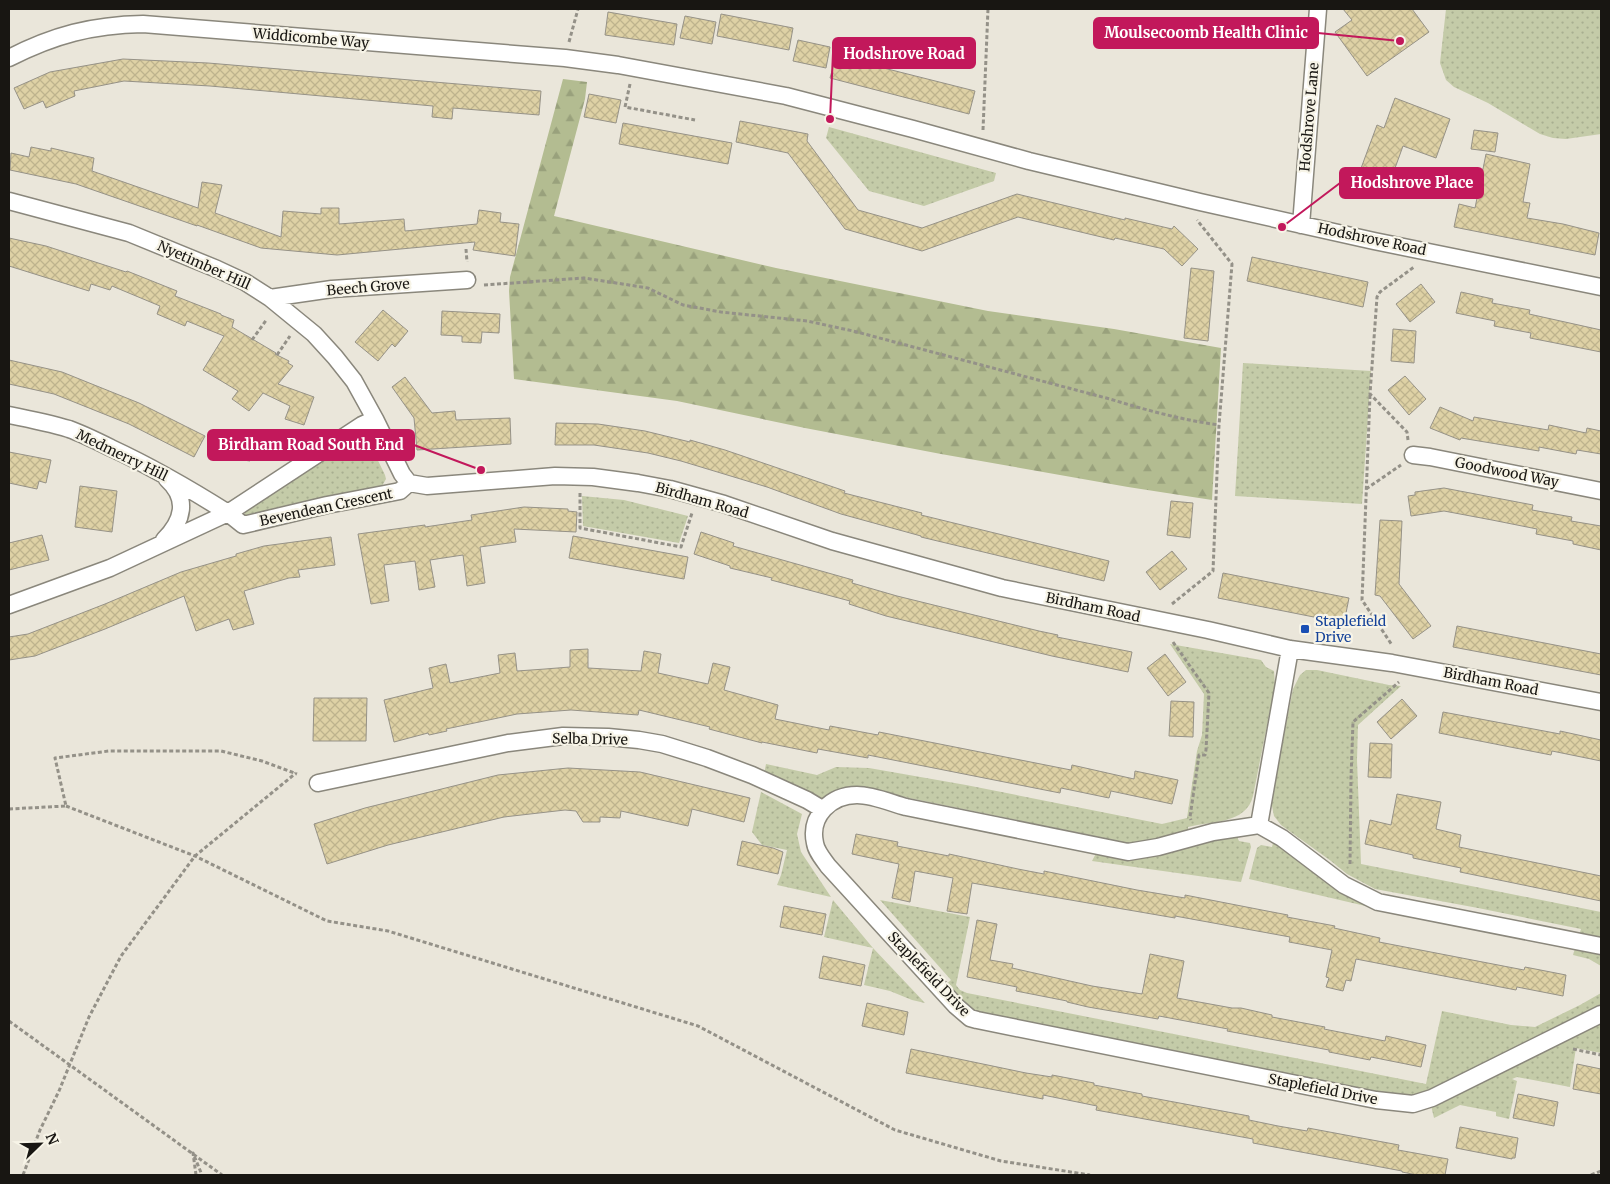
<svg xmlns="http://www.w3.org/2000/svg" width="1610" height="1184" font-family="Merriweather,serif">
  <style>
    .grass { fill: url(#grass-dots) }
    .forest { fill: url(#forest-firs) }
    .building { fill: url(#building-cross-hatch); stroke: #969287 }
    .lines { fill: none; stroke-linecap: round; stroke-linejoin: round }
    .street-casing { stroke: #8a877c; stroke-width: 19 }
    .path { stroke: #949188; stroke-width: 3; stroke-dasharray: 4 2.5; stroke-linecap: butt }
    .street { stroke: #fff; stroke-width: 16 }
    .transit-dot { fill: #1a4fb4; stroke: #f7f4e7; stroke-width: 2 }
    .labels { text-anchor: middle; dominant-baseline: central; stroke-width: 4.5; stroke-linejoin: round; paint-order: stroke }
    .street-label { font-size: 14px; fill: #181612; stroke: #f7f4e7 }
    .transit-label { font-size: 14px; fill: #164399; stroke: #f7f4e7; text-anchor: start }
    .leader { fill: none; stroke: #c2185b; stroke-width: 2 }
    .callout-dot { fill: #c2185b; stroke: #f7f4e7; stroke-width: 2 }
    .callout { fill: #c2185b; stroke: #c2185b; stroke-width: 2 }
    .callout-label { font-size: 15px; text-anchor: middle; font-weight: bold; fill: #fff }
  </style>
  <defs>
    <pattern id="grass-dots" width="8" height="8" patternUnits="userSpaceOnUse" patternTransform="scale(1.25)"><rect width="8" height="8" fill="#c4cba8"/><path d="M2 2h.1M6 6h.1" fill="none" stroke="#a8ae90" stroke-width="1.8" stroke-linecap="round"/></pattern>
    <pattern id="forest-firs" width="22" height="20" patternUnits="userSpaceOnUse" patternTransform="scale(1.25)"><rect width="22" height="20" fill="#b3bc91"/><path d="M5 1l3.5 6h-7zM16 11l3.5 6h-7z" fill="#99a17c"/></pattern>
    <pattern id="building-cross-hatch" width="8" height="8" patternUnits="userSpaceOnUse" patternTransform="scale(1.25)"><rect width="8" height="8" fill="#ded1a5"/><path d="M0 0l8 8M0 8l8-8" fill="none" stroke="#beb38d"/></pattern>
  </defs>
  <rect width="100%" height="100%" fill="#eae6da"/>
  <path class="grass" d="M1446 9H1601V134L1566 139 1553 138 1540 134 1488 103 1454 87 1446 80 1440 63Z
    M829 127 996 173 994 181 924 206 869 191 826 138Z
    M1243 363 1371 371 1362 504 1235 496Z
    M360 436 369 442 385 475 386 479 382 486 248 516 245 515 244 510Z
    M582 496 624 500 688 516 679 543 583 526Z
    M1170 644 1261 660 1266 667 1274 671 1275 685 1253 796C1246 824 1212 821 1188 827L1190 846 1234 836 1237 837 1239 841 1250 843 1251 847 1241 882 1092 861 1104 838 865 789 844 788 819 800 764 774 766 764 817 775 836 767 869 768 966 785 1162 824 1187 818 1197 751 1202 735 1204 694Z
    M1306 670H1317L1389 685 1401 686 1358 725 1357 760 1361 864 1601 912V966L1589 959 1573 955 1581 929 1478 908 1375 889 1347 874 1331 861 1281 825 1274 816 1271 801 1293 689 1300 675Z
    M761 792 802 814 797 834 801 852 831 897 777 885 781 875 787 850 762 845 752 832Z
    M1273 843H1277L1374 908 1249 879 1257 848 1261 845 1272 847Z
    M833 900 873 948 925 1003 912 1000 890 991 864 985 873 948 824 937Z
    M880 900 970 917 956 985 960 990 967 993 1426 1084 1442 1011 1511 1025 1535 1027 1580 1005 1601 993V1053L1576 1048 1570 1087 1517 1077 1512 1079 1517 1081 1509 1119 1496 1116V1112L1460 1105 1434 1118 1428 1093 1412 1099 968 1012 943 987 951 980Z"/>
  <path class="forest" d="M563 79 587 82 585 99 554 216 776 268 988 311 1114 329 1221 348 1212 500 1128 487 941 454 805 428 677 401 514 379 509 291 510 277Z"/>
  <path class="building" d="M1343 9H1412L1429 32 1367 76 1335 32 1352 20Z
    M608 12 677 24 674 45 605 35Z
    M721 14 793 28 789 50 717 36Z
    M685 16 716 22 712 44 680 38Z
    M798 40 830 47 826 68 793 61Z
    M836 56 975 91 969 114 830 78Z
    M123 59 208 63 541 91 539 115 453 108 452 119 432 117 433 106 210 86 124 81 74 91 75 96 46 108 43 101 24 109 14 88 50 72Z
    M589 94 621 100 616 123 584 117Z
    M1395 98 1450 119 1436 158 1403 146 1390 182 1360 171 1377 125 1384 128Z
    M740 121 808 134 807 141 858 210 922 228 1017 194 1125 220V218L1172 229 1174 226 1198 249 1182 266 1164 249 1115 238 1114 240 1018 217 922 251 845 229 788 153 736 142Z
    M623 123 732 143 728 164 619 144Z
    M1474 130 1498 133 1495 152 1471 149Z
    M31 147 51 151V148L94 158 92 171 198 208 202 182 222 185 215 213 281 237 283 211 321 214V208H339V224L404 219 405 231 477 224 479 210 501 213 500 222 519 224 515 256 473 250 475 242 337 255 261 248 197 225V226L76 184 10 170 11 153 29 157Z
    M1486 154 1530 164 1523 202 1530 203 1527 218 1563 224 1599 233 1595 255 1454 227 1459 204 1475 208Z
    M9 238 46 246 126 272 127 271 177 291 175 296 221 314V315L234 320 232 327 276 353 275 354 289 361 288 363 293 366 278 384 314 397 304 425 285 419 290 406 263 393 249 411 232 399 238 391 203 370 224 336 187 321 185 326 157 314 160 306 112 286 110 290 91 284 89 291 9 266Z
    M1252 257 1368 282 1363 307 1247 281Z
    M1191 268 1214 271 1208 341 1184 338Z
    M1421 284 1435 302 1410 322 1396 304Z
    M1461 292 1493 299 1492 303 1530 310 1529 314 1601 330V352L1530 338 1531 333 1494 326 1495 321 1456 313Z
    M383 310 408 331 395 347 392 344 378 361 355 342Z
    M442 311 500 314 499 333 482 332 481 343 462 342V336L441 335Z
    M1393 329 1416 331 1414 363 1391 361Z
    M9 360 62 372 139 403 205 436 194 457 129 424 54 394 9 384Z
    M1405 376 1426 399 1409 415 1388 390Z
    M405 377 432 413 455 411 456 420 510 418 511 444 417 450 414 418 392 387Z
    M1440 407 1473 421 1474 417 1548 430 1549 425 1586 433 1587 428 1601 431V454L1577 450 1576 454 1539 447V451L1461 438 1460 440 1430 428Z
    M556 423 598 424 645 431 690 442V440L725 450 845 491 844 493 922 513 921 515 1109 561 1104 581 921 537V536L841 514 767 487 681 461 648 453 594 445H555Z
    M223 435 261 440 259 455 251 454 250 461 229 458 230 452 221 450Z
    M9 452 51 460 46 483 39 481 37 489 9 483Z
    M80 486 117 491 112 532 75 527Z
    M1444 488 1533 505 1532 510 1572 517 1571 521 1601 526V550L1573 544V541L1536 534 1537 529 1492 520 1444 511 1411 516 1408 496 1415 495V492Z
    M1171 501 1193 503 1190 538 1167 535Z
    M524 507 568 509V511L577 512 576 532 514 529 516 542 480 547 485 583 467 586 463 555 430 560 435 587 419 590 415 561 384 565 389 601 371 604 358 534 425 525V527L472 520 471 515Z
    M1380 520 1402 521 1399 584 1431 626 1413 639 1380 596 1375 595Z
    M701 532 734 543 733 546 853 580 852 583 897 596 1039 631 1058 635 1057 637 1132 652 1128 672 1052 656 886 616 849 604 850 601 771 580 772 578 730 568V566L694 554Z
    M42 535 49 560 9 570V543Z
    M573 536 688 557 684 579 569 558Z
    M331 537 335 565 298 570 300 577 289 578 244 591 254 624 233 630 229 619 196 631 184 596 105 629 35 656 9 660V637L28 634 105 604 181 572 236 556V554L264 546Z
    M1172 551 1187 569 1160 590 1146 572Z
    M1223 573 1349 598 1344 623 1218 598Z
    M1457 626 1601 654V675L1453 647Z
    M588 649V668L641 671 644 651 661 654 658 673 708 684 713 663 730 667 724 690 778 705 775 719 829 730 830 726 878 735 879 732 1071 770 1072 765 1134 779 1135 771 1178 780 1172 804 1111 791 1109 798 1061 788 1060 793 868 755V758L818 749 817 753 762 742V743L709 729 710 727 639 710 638 715 571 710 517 714 446 729 447 731 429 735 428 733 394 742 384 700 433 688 429 668 446 664 450 683 500 673 498 655 515 653 517 671 545 669 570 667V650Z
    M1165 654 1186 682 1168 696 1147 668Z
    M314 698H367L366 741H313Z
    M1402 699 1417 716 1391 739 1377 722Z
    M1171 701 1194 702 1193 737 1169 736Z
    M1443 712 1560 734V731L1601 740V761L1552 751 1551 755 1439 733Z
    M1370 743 1392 744 1391 778 1368 777Z
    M568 768 640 772 750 798 744 822 692 809 688 826 621 811 620 818 600 817V822H583L576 811 565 810 504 817 388 845 327 864 314 824 365 808 498 775Z
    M1397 794 1441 802 1436 829 1461 835 1459 847 1601 876V901L1460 872 1461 868 1413 858V855L1365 844 1370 820 1391 825Z
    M856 834 898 842 897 846 949 856V854L1018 869 1044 874V871L1137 890 1185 898V895L1267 911 1288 915 1287 917 1335 926 1334 928 1380 938 1379 942 1524 970 1525 967 1566 975 1563 996 1517 987 1516 990 1356 959 1351 981 1346 980 1343 991 1326 987 1329 978 1326 977 1332 950 1289 942 1290 937 1175 916V918L972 883 967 914 947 911 953 878 915 871 910 902 892 898 899 864 852 854Z
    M742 841 773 848 783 852 778 874 737 865Z
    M784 906 826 914 822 935 780 927Z
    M977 920 997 924 990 960 1013 964 1012 968 1092 986 1142 994 1150 954 1184 961 1177 998 1232 1008H1241L1272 1015V1017L1325 1027 1324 1029 1385 1041 1386 1036 1426 1045 1421 1067 1371 1057 1370 1060 1329 1052V1050L1227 1031 1228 1029 1159 1016 1158 1019 1088 1007 1067 1002V1001L1016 991 1017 987 967 977Z
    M823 956 865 965 861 986 819 978Z
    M867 1003 908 1012 904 1035 862 1026Z
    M911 1049 1026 1073 1052 1077V1075L1094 1083V1085L1142 1094V1096L1249 1116V1120L1278 1126 1307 1131 1308 1128 1399 1145 1398 1150 1448 1159 1445 1175H1417L1402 1172V1171L1253 1143V1139L1096 1110 1097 1106 1043 1095V1099L906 1073Z
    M1577 1064 1601 1069V1094L1573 1089Z
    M1518 1094 1558 1102 1554 1126 1513 1118Z
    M1460 1127 1518 1138 1515 1158H1512V1159L1456 1148Z"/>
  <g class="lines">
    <defs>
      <path id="street" d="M9 58C54 35 92 25 143 24L565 58 618 65 786 96 913 129 1029 161 1200 202 1374 241 1601 287
        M9 201 129 233 217 269 245 282 270 298 314 334 335 357 354 381 375 419 402 474 409 483
        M1301 225 1318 9
        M270 298 332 289 467 280
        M9 415C29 419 49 423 69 429 83 434 97 441 111 448 152 467 190 489 228 513L362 425 375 419
        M1413 455 1430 457 1601 491
        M409 483 427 486 555 476 593 477 638 483 670 489 724 504 832 541 1002 588 1208 630 1290 649 1392 663 1601 702
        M164 540C183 521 189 499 167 479
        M9 605 110 568 228 513 243 525 327 505 400 491 409 483
        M318 783 508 743 563 736 608 737 639 740 662 744 707 758 752 775 807 800 822 809
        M1259 825 1290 649
        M1601 946 1378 902 1344 885 1282 838 1259 825 1213 832 1158 847 1128 852 906 807C891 803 873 795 857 795 831 795 809 816 815 843 816 851 823 859 828 866L956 1006 970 1018 977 1020 1376 1100 1413 1104 1432 1098 1601 1014"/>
    </defs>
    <use href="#street" class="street-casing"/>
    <path class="path" d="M569 42 578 9
      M630 84 625 107 695 120
      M983 130 988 9
      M466 249 467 262
      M484 285 584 278 648 288 683 305 721 312 807 321 853 331 1110 399C1146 410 1182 420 1219 425
      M252 340 267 319
      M277 355 290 336
      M1370 395 1362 600 1392 645
      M1408 440 1407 432 1370 394 1377 297 1380 292 1414 267
      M1366 489 1401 465
      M580 493V528L681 547 692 513
      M1172 604 1213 571 1219 425 1232 264 1197 220
      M1173 642 1209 693 1206 750 1205 755H1199L1190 817 1191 820
      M66 806 195 856 327 921 388 931 698 1026 895 1130 1001 1161 1090 1175
      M9 809 66 806 55 758 109 751H221L262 761 297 774
      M1350 864 1351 778 1353 722 1399 682
      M9 1021 222 1175
      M1573 1049 1601 1055
      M23 1175 40 1130 59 1091 89 1017 121 956 195 856 296 773
      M196 1175 193 1153 202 1175
      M1591 1175 1601 1171"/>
    <use href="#street" class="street"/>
  </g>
  <rect class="transit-dot" x="1300" y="624" width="10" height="10" rx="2.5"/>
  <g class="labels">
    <g class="street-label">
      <text transform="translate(311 38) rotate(5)">Widdicombe Way</text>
      <text transform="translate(1309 117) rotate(-85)">Hodshrove Lane</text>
      <text transform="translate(1372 239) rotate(12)">Hodshrove Road</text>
      <text transform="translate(204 265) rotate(24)">Nyetimber Hill</text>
      <text transform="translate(368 287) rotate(-5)">Beech Grove</text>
      <text transform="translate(122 455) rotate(26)">Medmerry Hill</text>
      <text transform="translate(1507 472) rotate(11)">Goodwood Way</text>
      <text transform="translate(702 500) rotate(16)">Birdham Road</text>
      <text transform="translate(326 507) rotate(-12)">Bevendean Crescent</text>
      <text transform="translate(1093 607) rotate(12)">Birdham Road</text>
      <text transform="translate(1491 681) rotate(11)">Birdham Road</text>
      <text transform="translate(590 739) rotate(1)">Selba Drive</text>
      <text transform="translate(929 974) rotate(46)">Staplefield Drive</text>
      <text transform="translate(1323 1089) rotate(11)">Staplefield Drive</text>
    </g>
    <g class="transit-label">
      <text x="1315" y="621">Staplefield<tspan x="1315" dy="16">Drive</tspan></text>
    </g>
  </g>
  <path class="leader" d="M1400 41L1318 33M830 119L833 53M1282 227L1340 183M481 470L414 445"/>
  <g class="callout-dot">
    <circle cx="1400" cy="41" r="5"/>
    <circle cx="830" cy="119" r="5"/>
    <circle cx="1282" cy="227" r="5"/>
    <circle cx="481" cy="470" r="5"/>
  </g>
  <g class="callout">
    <rect x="1094" y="18" width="224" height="30" rx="5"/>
    <rect x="833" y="38" width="142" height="30" rx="5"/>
    <rect x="1340" y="168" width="143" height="30" rx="5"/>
    <rect x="208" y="430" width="206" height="30" rx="5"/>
  </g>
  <g class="callout-label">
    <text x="1206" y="38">Moulsecoomb Health Clinic</text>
    <text x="904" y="59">Hodshrove Road</text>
    <text x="1412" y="188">Hodshrove Place</text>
    <text x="311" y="450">Birdham Road South End</text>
  </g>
  <rect width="1610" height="1184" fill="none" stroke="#181612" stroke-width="20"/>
  <g transform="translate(40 1144) rotate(67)" stroke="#f7f4e7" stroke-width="4" paint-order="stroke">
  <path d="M0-4L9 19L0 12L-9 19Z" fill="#181612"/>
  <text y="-8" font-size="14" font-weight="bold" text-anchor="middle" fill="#181612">N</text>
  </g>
</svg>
